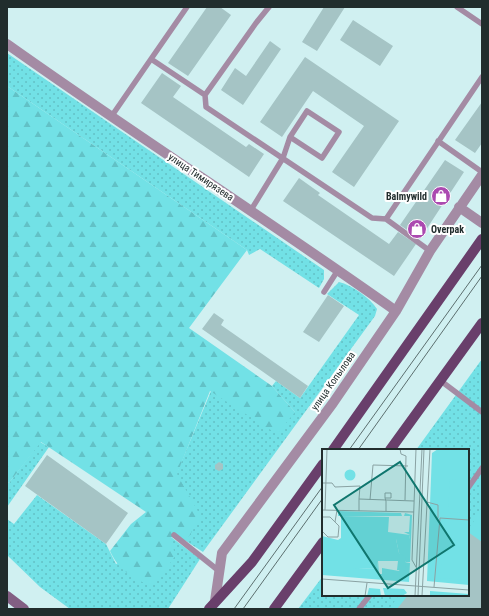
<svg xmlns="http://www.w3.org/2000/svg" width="489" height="616" font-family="'Roboto Condensed',sans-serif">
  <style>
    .green { fill: url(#green-dots) }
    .forest { fill: url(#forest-firs) }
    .pitch { fill: #72e1e6 }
    .building { fill: #a5c4c5 }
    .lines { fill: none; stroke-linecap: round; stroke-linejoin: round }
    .lane { stroke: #a48ba4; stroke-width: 5.5 }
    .street { stroke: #a48ba4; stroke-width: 10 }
    .secondary { stroke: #825f83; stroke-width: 10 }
    .primary { stroke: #693f6b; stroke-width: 10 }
    .tram { stroke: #5c6f6f; stroke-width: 1 }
    .labels { text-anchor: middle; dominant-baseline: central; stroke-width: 4; stroke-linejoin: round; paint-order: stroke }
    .street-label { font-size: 10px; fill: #212d2d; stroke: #fff }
    .poi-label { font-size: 10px; font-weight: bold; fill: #212d2d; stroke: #fff; text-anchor: end }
    .inset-road { fill: none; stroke: #8aa2a3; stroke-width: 1 }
    .view { fill: #0f766e; fill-opacity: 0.15; stroke: #0f766e; stroke-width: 2 }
    .inset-edge { fill: none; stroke: #212d2d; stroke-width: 2 }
  </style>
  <defs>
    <pattern id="green-dots" width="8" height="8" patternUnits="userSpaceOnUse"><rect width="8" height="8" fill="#72e1e6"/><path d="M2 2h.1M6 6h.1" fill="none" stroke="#62c1c6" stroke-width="1.8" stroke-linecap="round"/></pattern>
    <pattern id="forest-firs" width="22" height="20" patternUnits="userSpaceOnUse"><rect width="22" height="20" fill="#72e1e6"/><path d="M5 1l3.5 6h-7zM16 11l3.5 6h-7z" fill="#62c1c6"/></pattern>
  </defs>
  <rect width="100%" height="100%" fill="#d0f0f1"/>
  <path class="green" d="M7 53 324 270V279L319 288 260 249 249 255 247 250 7 86Z
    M339 282C352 285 370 298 377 309L375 316 203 552 186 541 176 475 211 391 295 412 272 386 276 381 300 398 359 315 327 294Z
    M482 359V609H298L323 576V595H468V450H416Z
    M40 442 49 447 7 507V482L9 483Z
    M37 495 106 544 116 564 171 537 200 559 168 609H70L40 587 7 555V519L14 524Z"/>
  <path class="forest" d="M7 86 247 250 189 328 272 386 295 412 277 434 210 391 177 474 201 517 186 541 171 537 175 556 162 575 150 586C131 576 119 571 110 551L131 524 146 512 41 442 9 483 7 482Z"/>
  <path class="pitch" d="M482 510V609H389L399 595H468V529Z"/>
  <path class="building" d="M207 7H220L231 15 188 76 168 63Z
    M324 7H345L317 51 302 42Z
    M353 20 393 46 380 66 340 40Z
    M270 41 281 49 243 105 221 90 235 68 246 76Z
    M305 57 399 121 354 187 332 172 364 126 313 91 282 137 260 122Z
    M162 73 181 86 173 97 246 147 249 144 264 154 249 177 141 103Z
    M482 102V143L475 153 455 140Z
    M445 160 464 172 420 239 400 225Z
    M299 178 320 193 318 195 389 244 398 232 416 244 394 276 283 201Z
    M328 295 344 306 319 342 303 332Z
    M214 313 224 320 221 325 308 386 300 398 202 329Z
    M47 455 128 513 106 544 25 486Z
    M219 462 223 464V469L219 471 215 469V465Z
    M468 532 482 542V609H397L408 595H468Z"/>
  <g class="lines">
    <path class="lane" d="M457 7 482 24
      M151 59 187 7
      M205 95 256 23 269 7
      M111 117 151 59 205 95 206 107 372 218 386 219 430 251
      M438 141 482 172
      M251 210 283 158 290 137 307 111 339 132 322 158 290 137
      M386 219 482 77
      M324 292 338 270
      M441 381 482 412
      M468 488 482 468
      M174 535 219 571
      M359 609 370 595"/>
    <path class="street" d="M7 44C135 135 268 220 396 311
      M459 207 482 223
      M215 601 222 553 333 403 396 311 430 251 482 175"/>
    <path class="secondary" d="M7 596 24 609"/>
    <path class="primary" d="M333 450 482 239
      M390 450 482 323
      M209 609 252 562 323 464
      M274 609 323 542"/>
    <path class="tram" d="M349 450 482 265
      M358 450 482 276
      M234 609 323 486
      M243 609 323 498"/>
  </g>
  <defs>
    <symbol id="shop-disc" viewBox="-11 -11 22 22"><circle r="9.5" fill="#ab49b0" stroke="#fff"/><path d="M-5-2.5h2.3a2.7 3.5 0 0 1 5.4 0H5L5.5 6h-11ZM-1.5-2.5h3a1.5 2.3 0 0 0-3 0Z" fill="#fff"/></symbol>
  </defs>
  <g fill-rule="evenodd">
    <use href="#shop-disc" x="430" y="185" width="22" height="22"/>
    <use href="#shop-disc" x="406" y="218" width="22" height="22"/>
  </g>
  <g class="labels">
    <g class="street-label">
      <text transform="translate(201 177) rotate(34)">улица Тимирязева</text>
      <text transform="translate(333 381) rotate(-55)">улица Копылова</text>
    </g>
    <g class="poi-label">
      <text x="427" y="196">Balmywild</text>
      <text x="431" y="229" text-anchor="start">Overpak</text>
    </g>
  </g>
  <g transform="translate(322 449)">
    <rect width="147" height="147" fill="#d0f0f1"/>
    <path d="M116 0H147V136L105 132 110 4ZM16 62 79 64 80 67H16ZM83 64 90 66 88 113H84L77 104 74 90H87L88 86 82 83H87L88 67H82ZM56 112 57 125H60V119L77 122 82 113 88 114 87 133 0 126V117L55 120ZM47 139 58 140 59 147H45ZM61 139 82 140 85 144 80 147H63Z" fill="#72e1e6"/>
    <path d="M19 67 67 68 66 83 88 86 87 90H74L77 104 84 108 83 122 75 121 76 112H56L55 120 32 119 30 125 22 127 0 125V87L16 91 19 89ZM108 142 147 145V147H108Z" fill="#72e1e6"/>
    <path d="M22.5 26a5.5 5.5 0 1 1 11 0a5.5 5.5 0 1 1-11 0ZM128 30 147 31V64L126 63ZM123 70 147 72V131L118 129 120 110 117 109Z" fill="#72e1e6"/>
    <path class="inset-road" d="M78 0 79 5 84 7 83 51M0 34H10L13 38 38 37 37 50M63 49H69V44H63V49L64 52V62M48 51 51 16 86 17M105 53 116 56V69M0 61 92 63M3 61 5 0M37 62V50L92 52M0 68H8L17 77 16 88H6L0 82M13 73 15 61M94 118 90 111 94 0M0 130 147 141M112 138 118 69 147 71M43 147 45 134M93 147 100 0M96 147 102 0M100 147 108 0"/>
    <path class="view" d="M78 13 132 96 66 139 12 56Z"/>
    <rect width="147" height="147" class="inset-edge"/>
  </g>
  <rect width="489" height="616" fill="none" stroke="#212d2d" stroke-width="16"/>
</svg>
